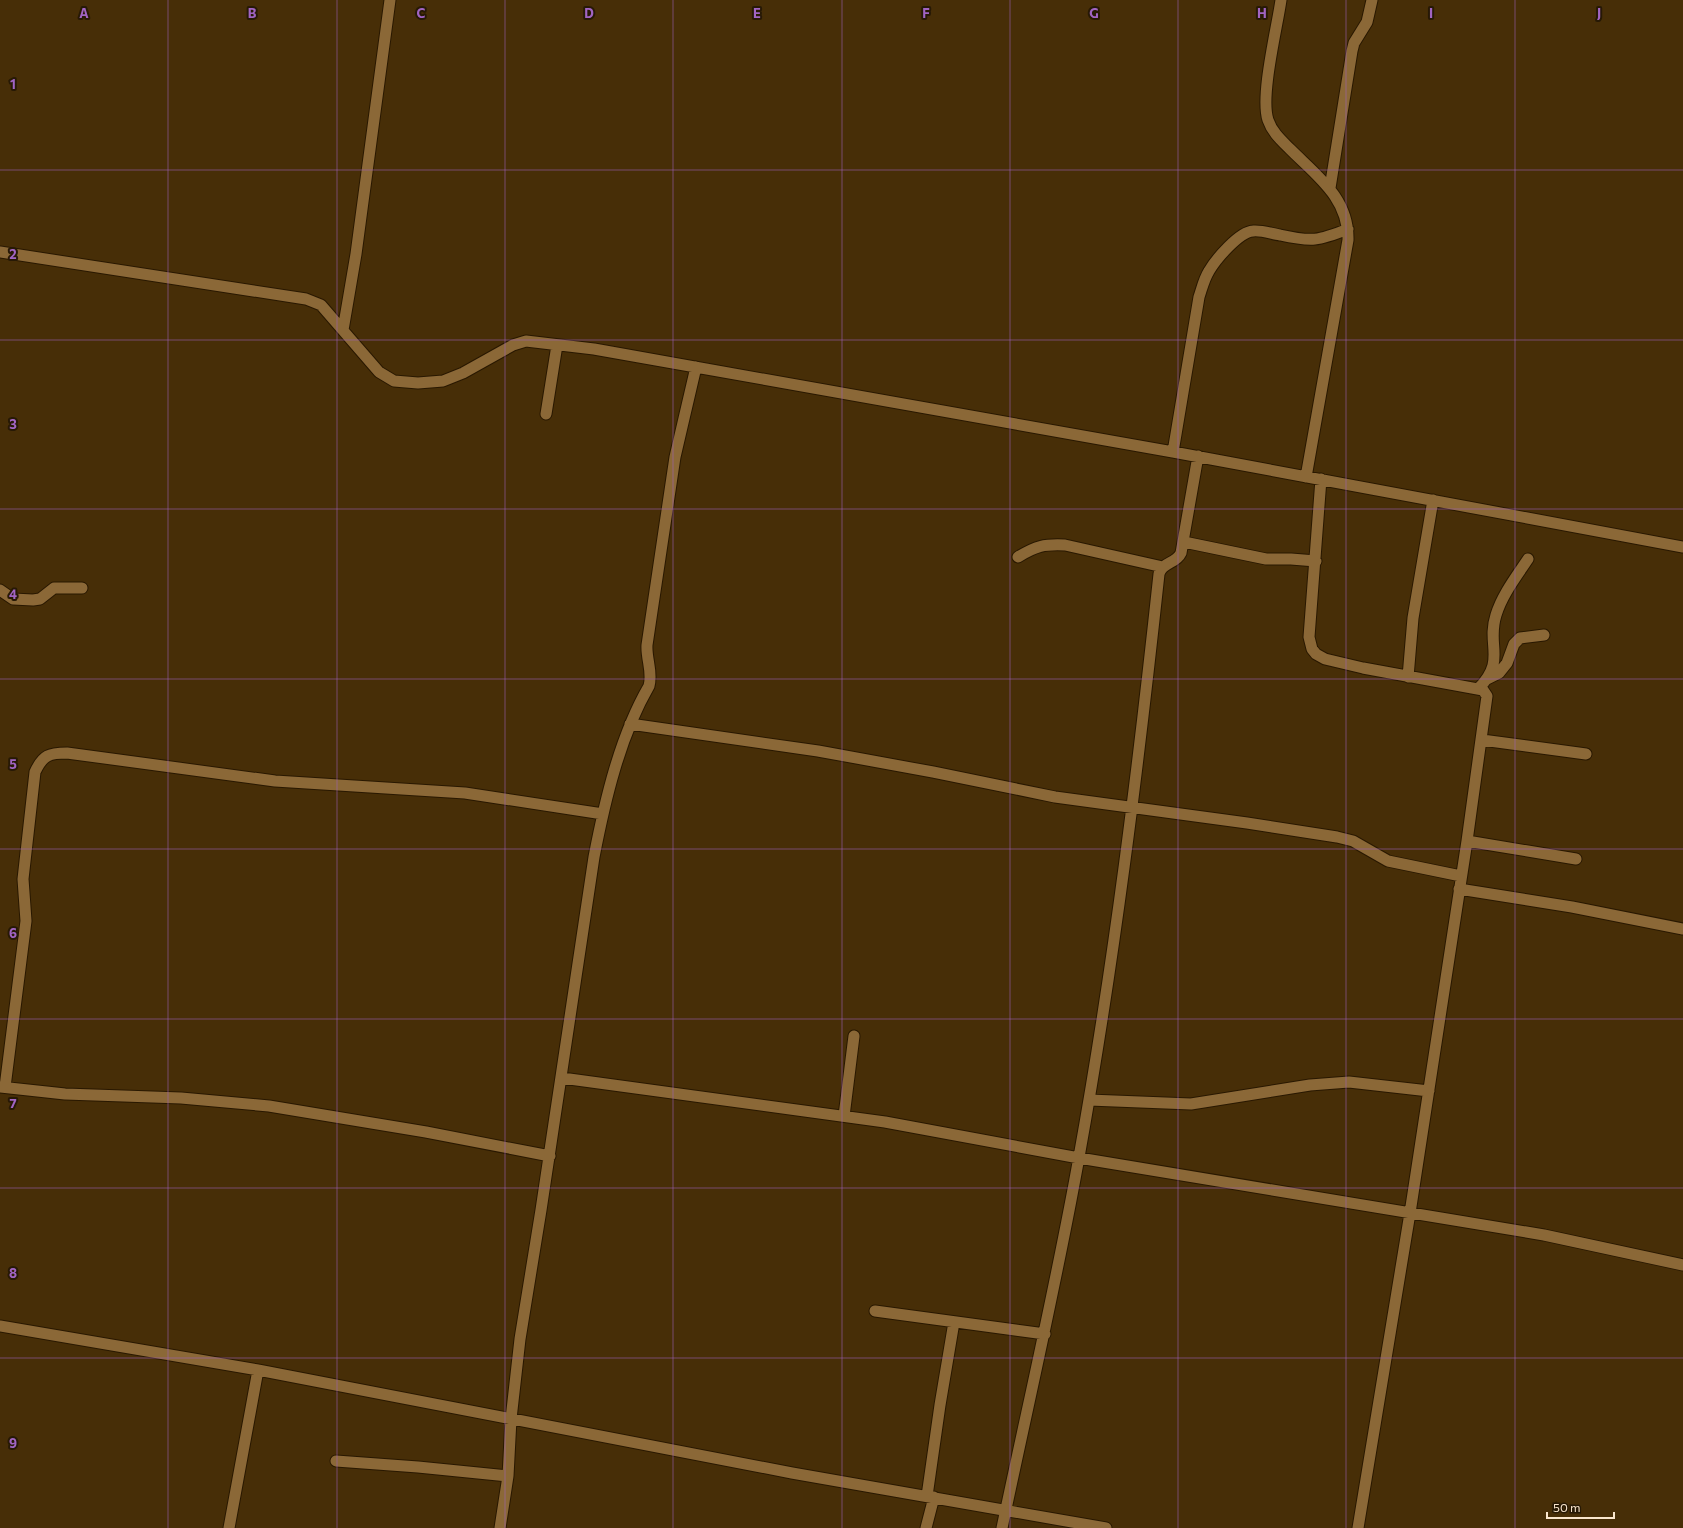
<svg xmlns="http://www.w3.org/2000/svg" width="1683" height="1528" font-family="Commissioner,sans-serif">
  <style>
    .lines { fill: none; stroke-linecap: round; stroke-linejoin: round }
    .street-casing { stroke: #291800; stroke-width: 13 }
    .street { stroke: #8b6837; stroke-width: 11 }
    .grid { fill: none; stroke: #a164c3; stroke-width: 1; stroke-opacity: 0.55 }
    .grid-label { font-size: 13px; text-anchor: middle; font-weight: bold; fill: #a164c3; stroke: #271905; stroke-width: 4; stroke-linejoin: round; paint-order: stroke }
  </style>
  <rect width="100%" height="100%" fill="#472e07"/>
  <g class="lines">
    <defs>
      <path id="street" d="M1281 0C1277 28 1260 96 1268 120 1272 132 1281 140 1290 149 1317 176 1349 198 1348 240L1306 477
        M1330 188 1352 51 1354 43 1367 22 1372 0
        M0 252 306 299 321 305 379 372 394 381 418 383 443 381 463 373 513 345 526 341 594 349 1173 452 1683 547
        M343 330 356 254 390 0
        M546 414 557 345
        M1173 452 1199 297C1202 288 1204 279 1209 271 1216 259 1239 232 1253 231 1262 230 1272 234 1280 235 1312 242 1318 241 1348 229
        M1321 479 1309 637 1312 649 1316 654 1325 659 1363 668 1483 690 1487 696 1467 841 1410 1213 1358 1528
        M1184 542 1266 559H1291L1316 561
        M1018 557C1036 546 1044 544 1065 545L1163 567
        M0 590 13 599 33 600 40 599 54 588H82
        M1408 677 1413 618 1433 500
        M1487 679 1499 673 1507 663 1514 644 1520 638 1544 635
        M1478 689C1507 660 1486 646 1496 615 1502 595 1516 577 1528 559
        M630 724 818 751 933 772 1055 797 1247 823 1337 837 1353 841 1388 861 1461 876
        M1482 740 1586 754
        M1467 841 1576 859
        M1459 889 1572 907 1683 929
        M562 1078 885 1122 1079 1158 1544 1235 1683 1265
        M0 1087 65 1094 181 1098 269 1106 426 1132 550 1156
        M5 1087 26 921 23 879 35 772C43 755 49 753 67 753L275 781 465 793 603 814
        M1089 1100 1191 1104 1310 1085 1349 1082 1429 1091
        M844 1116 854 1036
        M875 1311 1045 1334
        M0 1326 258 1370 792 1473 1106 1528
        M336 1461 418 1467 508 1476
        M927 1496 940 1405 954 1322
        M229 1528 258 1370
        M500 1528 508 1476 511 1419 520 1339 541 1210 594 857C605 800 620 736 649 686 653 672 646 659 647 645L675 457 696 367
        M926 1528 934 1497
        M1002 1528C1028 1404 1057 1281 1079 1157 1114 963 1138 769 1159 574 1162 562 1176 564 1181 553L1198 456"/>
    </defs>
    <use href="#street" class="street-casing"/>
    <use href="#street" class="street"/>
  </g>
  <path class="grid" d="M168 0V1528M337 0V1528M505 0V1528M673 0V1528M842 0V1528M1010 0V1528M1178 0V1528M1346 0V1528M1515 0V1528M0 170H1683M0 340H1683M0 509H1683M0 679H1683M0 849H1683M0 1019H1683M0 1188H1683M0 1358H1683"/>
  <g class="grid-label">
    <text x="84" y="18">A</text>
    <text x="252" y="18">B</text>
    <text x="421" y="18">C</text>
    <text x="589" y="18">D</text>
    <text x="757" y="18">E</text>
    <text x="926" y="18">F</text>
    <text x="1094" y="18">G</text>
    <text x="1262" y="18">H</text>
    <text x="1431" y="18">I</text>
    <text x="1599" y="18">J</text>
    <text x="13" y="89">1</text>
    <text x="13" y="259">2</text>
    <text x="13" y="429">3</text>
    <text x="13" y="599">4</text>
    <text x="13" y="769">5</text>
    <text x="13" y="938">6</text>
    <text x="13" y="1108">7</text>
    <text x="13" y="1278">8</text>
    <text x="13" y="1448">9</text>
  </g>
  <path d="M1547 1512v6h67v-6" fill="none" stroke="#fae6cd" stroke-width="2"/>
  <text x="1553" y="1512" font-size="12" fill="#fae6cd" stroke="#271905" stroke-width="3" paint-order="stroke">50 m</text>
</svg>
